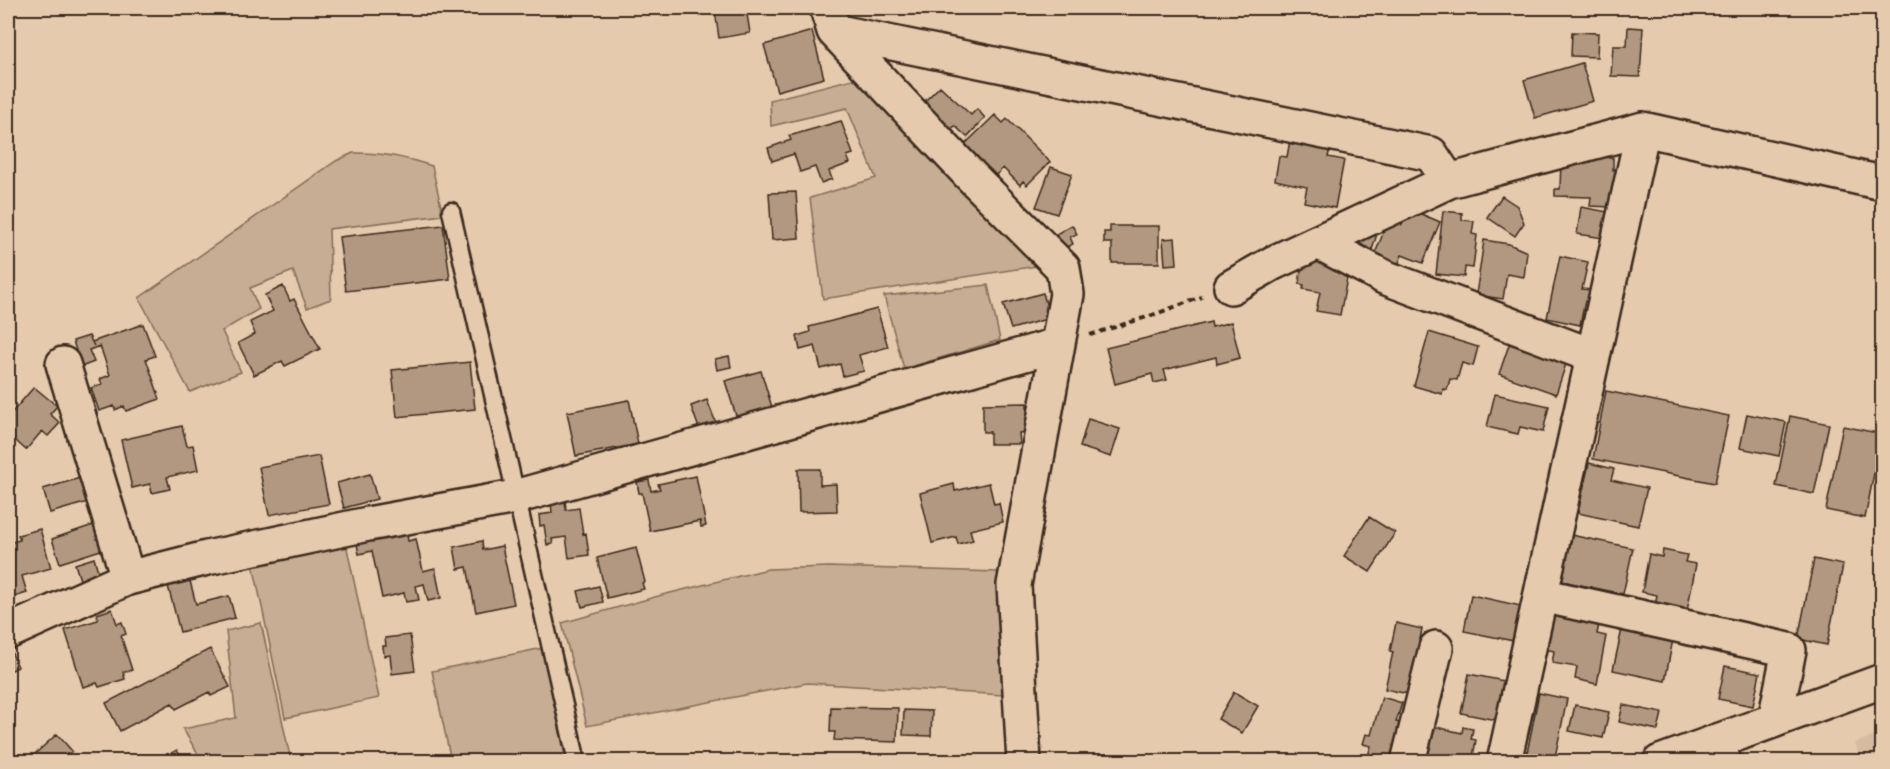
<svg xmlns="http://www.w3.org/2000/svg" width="1890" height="769" font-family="'Playpen Sans',sans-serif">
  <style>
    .built { fill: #d6bba0 }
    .green { fill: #c7ad93; stroke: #816c58; stroke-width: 1.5 }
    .building { fill: #b29880; stroke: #3b2a1e; stroke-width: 1.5 }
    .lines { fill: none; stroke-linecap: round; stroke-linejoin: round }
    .service-casing { stroke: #3b2a1e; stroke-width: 21 }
    .minor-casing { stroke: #3b2a1e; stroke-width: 38 }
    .tertiary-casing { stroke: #3b2a1e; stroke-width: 38 }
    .path { stroke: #3b2a1e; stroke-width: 4; stroke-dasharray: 6 4.5; stroke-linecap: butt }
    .service { stroke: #e6caad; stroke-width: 16 }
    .minor { stroke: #e6caad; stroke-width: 33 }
    .tertiary { stroke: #e6caad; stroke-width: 33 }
  </style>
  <rect width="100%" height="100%" fill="#e6caad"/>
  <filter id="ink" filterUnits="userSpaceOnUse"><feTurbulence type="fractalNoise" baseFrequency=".0167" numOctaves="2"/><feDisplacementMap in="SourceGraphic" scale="12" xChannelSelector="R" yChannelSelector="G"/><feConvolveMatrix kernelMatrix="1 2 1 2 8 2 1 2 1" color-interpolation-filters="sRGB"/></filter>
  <g filter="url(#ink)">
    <path class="built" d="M1882 733V761H1861L1855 743Z"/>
    <path class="green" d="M856 78 1037 266 823 299 810 198 876 178 847 108 771 126 770 100Z
      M353 153C381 152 405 157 432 166L443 215 329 229 331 299 307 308 293 271 250 288 259 309 222 331 241 372 190 392 139 298 336 161Z
      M988 285 1000 340 904 369 884 296Z
      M345 539 379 698 285 718 252 559Z
      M829 567 999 572 1003 695 807 683 587 726 562 623 662 595 768 569Z
      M261 623 291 761H202L183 729 236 718 226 631Z
      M543 648 566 761H451L432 671Z"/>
    <path class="building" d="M736 8H746L750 33 719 38 715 11Z
      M1628 27 1643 28 1640 77 1611 76 1613 46H1627Z
      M812 31 824 78 777 91 764 45Z
      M1572 32 1598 33 1597 57 1571 56Z
      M1582 63 1593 101 1535 118 1524 80Z
      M940 86 971 115 977 109 985 118 967 137 955 126 950 130 923 103Z
      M995 115 1003 123 1007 119 1050 162 1027 185 1023 181 1020 185 1003 168 995 176 964 145Z
      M841 121 853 154 847 156 850 163 829 171 832 179 821 183 815 167 800 172 794 154 772 161 768 148 791 140 789 136Z
      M1290 140 1330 148 1328 157 1344 160 1335 208 1304 202 1307 187 1275 180 1279 156 1287 157Z
      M1592 152H1609V158H1613V170H1617L1616 200 1612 207 1590 206 1591 197 1555 196V189H1560L1561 161 1591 162Z
      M1051 167 1072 174 1057 214 1036 207Z
      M796 192 799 238 772 240 769 193Z
      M1502 196 1517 206 1524 223 1515 236 1487 217Z
      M1581 207 1608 212 1604 238 1577 234Z
      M1414 211 1440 222 1423 263 1402 255 1398 265 1374 256 1389 219 1402 225 1406 216 1411 219Z
      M1443 211 1462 213V220L1474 221 1472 234 1477 235 1473 268 1465 267 1464 277 1436 274Z
      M443 225 450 279 346 291 339 237Z
      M1072 225 1077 234 1070 237 1073 244 1063 249 1056 234Z
      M1110 226H1159V263H1112V243H1104V232H1110Z
      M1364 230 1377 234 1371 253 1350 246Z
      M1175 238 1177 264 1165 265 1163 239Z
      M1484 240 1509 244 1527 252 1524 277 1507 274 1503 299 1476 295Z
      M1560 256 1588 262 1582 289 1591 290 1589 301H1585L1580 325 1547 318Z
      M1303 258 1335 264 1334 270 1348 273 1340 315 1316 311 1320 292 1303 289 1304 285 1299 284Z
      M283 286 290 301 294 299 320 349 285 366 282 361 254 375 238 343 255 334 250 322 273 311 265 295Z
      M1043 293 1050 318 1011 329 1003 304Z
      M877 309 888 347 859 355 864 371 843 376 840 364 821 369 815 346 800 350 797 336 810 332 809 327Z
      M1211 322 1212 327 1231 322 1240 358 1217 364 1216 357 1164 370 1167 380 1154 383 1152 374 1115 384 1106 348Z
      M143 324 155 356 146 359 160 399 126 411 124 406 115 410 114 406 99 411 91 388 102 384 100 379 110 375 100 346 89 350 94 362 81 367 73 341 89 336 94 346 92 342Z
      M1429 332 1478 347 1473 366 1462 363 1457 380 1450 379 1447 390 1443 389 1442 394 1414 386Z
      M1511 339 1568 358 1556 394 1499 374Z
      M729 356 731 367 717 370 715 359Z
      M470 362 475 409 397 417 392 370Z
      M761 371 774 414 738 422 725 381Z
      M34 387 57 406 50 414 60 423 48 436 42 431 26 450 8 434V417Z
      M1606 391 1729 416 1715 483 1593 459Z
      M1495 394 1549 406 1543 432 1520 427 1518 434 1487 427Z
      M629 400 638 444 576 456 567 412Z
      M707 400 718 428 701 434 691 406Z
      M1027 403 1028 432 1019 433 1020 444H990V432H983V404Z
      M1747 414 1786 422 1779 456 1740 448Z
      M1790 416 1829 424 1814 494 1776 486Z
      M1088 419 1120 429 1111 457 1080 447Z
      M182 426 187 446 193 445 198 470 167 477 170 489 152 493 150 484 132 488 121 440Z
      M1843 426 1882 434 1865 518 1826 510Z
      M319 456 329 504 269 515 259 467Z
      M1589 463 1614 469 1611 480 1647 488 1638 526 1578 513Z
      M798 469H820V485L836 484 837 511 799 512Z
      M370 474 377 499 344 508 337 483Z
      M696 476 706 526 701 527 700 521 650 531 642 493H639L637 482 649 480 651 491 660 489 658 484Z
      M80 478 88 502 50 513 43 489Z
      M989 483 994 504 999 503 1003 522 970 530 973 540 958 544 956 537 932 543 920 493 954 484 955 491Z
      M565 500 566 510 579 508 583 534 586 533 589 555 569 558 566 537 552 539 553 544 547 545 544 525 540 526 539 515 552 513 551 502Z
      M1369 517 1395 533 1370 572 1344 556Z
      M96 524 104 549 60 563 52 539Z
      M40 529 51 568 22 576 27 593 14 597 8 573 11 572 8 559V543L20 540 18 535Z
      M406 529 408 541 416 539 423 571 435 568 441 598 428 601 424 584 416 586 419 600 406 602 404 593 382 598 372 551 359 554 355 535Z
      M1571 535 1633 548 1623 594 1562 581Z
      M482 541 483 550 502 546 514 604 476 612 467 567 458 569 454 547Z
      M636 548 645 582 642 583 644 589 607 598 597 558Z
      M1663 550 1687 555 1685 562 1696 564 1687 611 1654 612 1657 595 1642 592 1649 554 1662 557Z
      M94 558 100 577 81 583 75 564Z
      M1814 559 1843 565 1827 645 1798 639Z
      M189 577 196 604 229 596 235 618 180 632 167 582Z
      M599 586 603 602 582 607 578 591Z
      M1471 595 1521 606 1514 641 1464 631Z
      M112 609 117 624 122 622 126 634 121 636 132 670 123 672 125 679 99 687 97 683 83 687 65 630 98 620 97 614Z
      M1552 615 1599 624 1597 634 1606 636 1597 684 1575 679 1577 667 1552 663 1554 651 1545 649Z
      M1396 623 1422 629 1419 645 1424 646 1413 695 1385 689 1393 652 1390 651Z
      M1622 629 1673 639 1665 681 1613 670Z
      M410 635 415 671 392 674 390 655 384 656 383 646H386L385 638Z
      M210 649 230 687 211 696 209 692 176 709 172 703 120 731 106 703Z
      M11 651 18 667 8 672V652Z
      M1725 666 1760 673 1753 706 1718 699Z
      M1469 674 1504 681 1496 720 1461 713Z
      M1234 692 1258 706 1242 733 1218 719Z
      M1539 693 1567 699 1554 762 1526 758Z
      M1382 697 1402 703 1396 722 1403 724 1397 762H1366L1371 746 1363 744 1366 734 1371 735Z
      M1575 705 1609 712 1603 738 1569 731Z
      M1623 705 1662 713 1658 730 1619 722Z
      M831 707 898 708 897 742 834 740 835 732H830Z
      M904 710 932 711 931 736 903 735Z
      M1432 726 1462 733 1463 727 1473 729 1471 739 1476 740 1472 762H1424Z
      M57 734 72 751 60 762H26Z
      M177 750 183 762H155Z"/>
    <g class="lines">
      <defs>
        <path id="service" d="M451 211 577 762"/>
        <path id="minor" d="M827 8 834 31 968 173 1063 268 1067 294 1014 585 1024 762
          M834 31 1431 154 1449 181
          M1643 129 1882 183
          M1318 242 1384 277 1593 356
          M1231 287 1273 263 1449 181 1643 129 1504 762
          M63 364 128 578
          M1541 595 1789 650 1775 720
          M8 632 128 578 207 558 368 524 515 497 1057 345
          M1717 741 1724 762
          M1408 762 1436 648"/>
        <path id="tertiary" d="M1660 762 1882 681"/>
      </defs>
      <use href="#service" class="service-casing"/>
      <use href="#minor" class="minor-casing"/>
      <use href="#tertiary" class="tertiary-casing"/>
      <path class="path" d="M1090 335 1147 317 1202 297"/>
      <use href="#service" class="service"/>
      <use href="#minor" class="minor"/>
      <use href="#tertiary" class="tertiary"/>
    </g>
  </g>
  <rect width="1890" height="769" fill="none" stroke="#e6caad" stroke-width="30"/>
  <rect x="15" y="15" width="1860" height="739" fill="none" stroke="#3b2a1e" stroke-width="2" filter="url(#ink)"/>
</svg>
